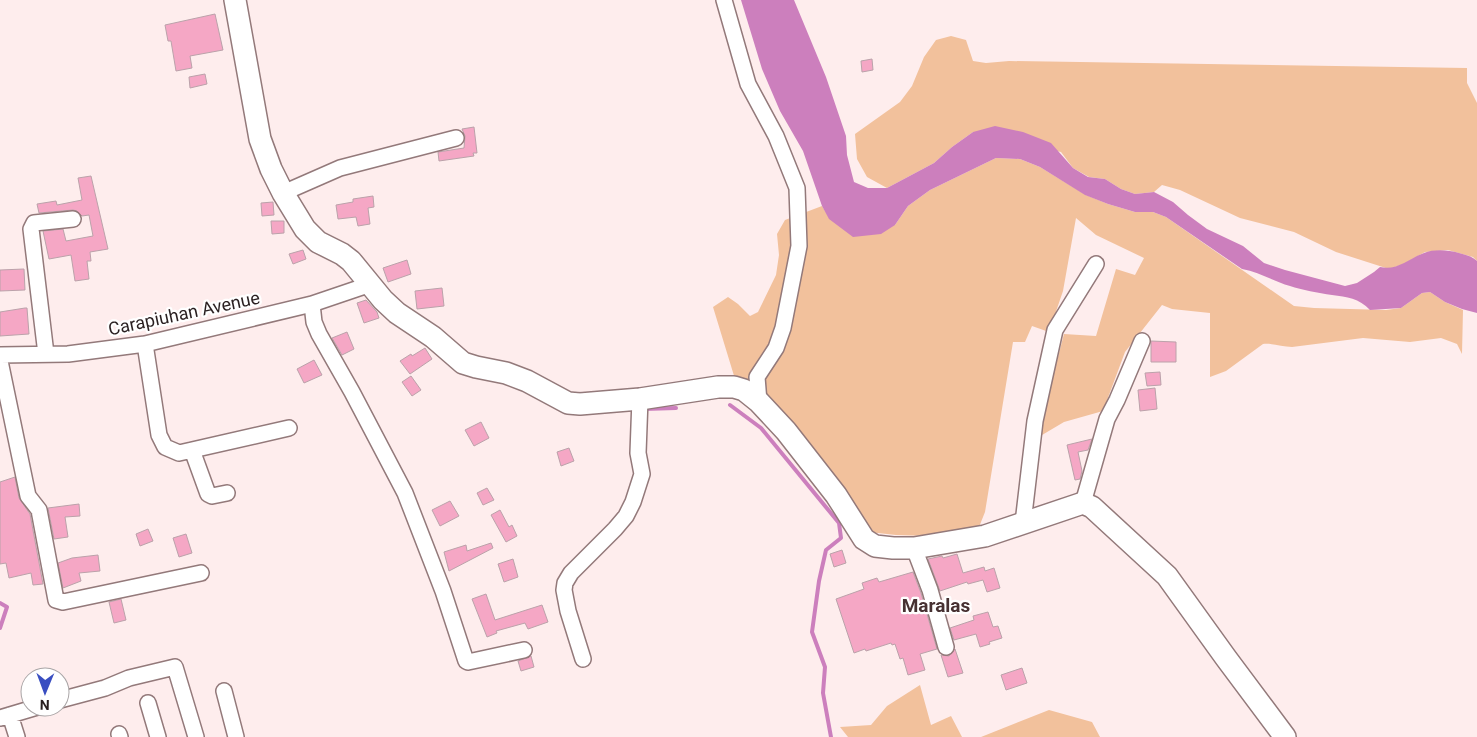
<svg xmlns="http://www.w3.org/2000/svg" width="1477" height="737" font-family="Roboto,sans-serif">
  <style>
    .green { fill: #f2c19c }
    .water { fill: #cc7fbd }
    .lines { fill: none; stroke-linecap: round; stroke-linejoin: round }
    .stream { stroke: #cc7fbd; stroke-width: 4 }
    .building { fill: #f5a7c5; stroke: #bba2aa }
    .street-casing { stroke: #93797a; stroke-width: 18 }
    .secondary-casing { stroke: #93797a; stroke-width: 24 }
    .street { stroke: #fff; stroke-width: 15 }
    .secondary { stroke: #fff; stroke-width: 21 }
    .labels { text-anchor: middle; dominant-baseline: central; stroke-width: 4.5; stroke-linejoin: round; paint-order: stroke }
    .street-label { font-size: 18px; fill: #291f20; stroke: #fff }
    .neighbourhood-label { font-size: 19px; font-weight: bold; fill: #473132; stroke: #fff }
  </style>
  <rect width="100%" height="100%" fill="#feeded"/>
  <path class="green" d="M951 36 966 40 973 61 986 63 1009 61 1467 68V83L1477 103V261L1473 257 1448 250 1425 252 1404 264 1389 269 1336 252 1294 232 1240 218 1180 190 1162 185 1154 192 1135 194 1121 189 1105 179 1089 177 1073 168 1061 152 973 132 952 147 934 163 887 188 867 177 857 159 855 134 900 102 912 86 924 57 936 40Z
    M996 158 1020 159 1040 167 1086 195 1108 204 1135 212H1153L1166 217 1294 306 1314 308 1386 310 1401 308 1422 293 1430 292 1445 302 1463 310 1462 354 1457 344 1441 338 1410 342 1363 338 1292 347C1282 347 1272 343 1263 344L1226 371 1210 377V313L1172 309 1162 305 1125 352 1103 411 1064 422 1037 438 1064 334 1096 336 1116 269 1135 275 1144 258 1096 235 1076 218 1063 291 1049 332 1032 326 1025 342H1013L985 512 979 527 929 536 896 535 869 532 735 379 713 307 728 297 738 304 750 316 758 312 776 275 779 255 777 234 785 220 822 206 830 219 895 225 908 206 930 190Z
    M920 685 931 725 951 716 962 737H848L840 727 871 725 887 706Z
    M1049 710 1092 722 1100 737H981Z"/>
  <path class="water" d="M741 0H794L826 77 846 136 847 155 854 182 868 188H887L934 163 952 147 973 132 995 126 1023 132 1051 143 1073 168 1088 177 1105 179 1121 189 1135 194 1154 192 1173 202 1188 215 1207 229 1243 246 1264 263 1285 270 1345 286 1357 283 1374 272 1380 267C1397 271 1408 259 1424 253 1434 249 1448 250 1459 253 1466 255 1472 256 1477 261V313L1462 309 1445 302 1430 292 1422 293 1401 308 1370 310C1359 298 1347 297 1332 295 1318 293 1302 290 1290 286 1273 281 1259 272 1242 269L1166 217 1153 212H1135L1108 204 1085 195 1040 167 1020 159 996 158 930 190 908 206 895 225 881 234 853 237 829 219 822 206 803 151 780 111 762 69Z"/>
  <g class="lines">
    <path class="stream" d="M730 405 761 428 839 523 841 538 826 550 819 581 812 632 825 667 823 693 831 737
      M644 409 676 408
      M0 603 7 607 0 628"/>
  </g>
  <path class="building" d="M215 14 223 50 190 56 192 68 176 71 171 41H168L165 25Z
    M872 59 873 70 862 72 861 61Z
    M205 74 207 84 190 88 189 77Z
    M474 127 477 153H473L474 156 439 161 438 152 464 148 465 136 462 129Z
    M91 176 108 249 90 252 91 261H87L89 279 75 281 71 255 49 259 43 231 63 229 66 241 93 236 89 215 82 216 77 211 73 210 39 213 37 204 56 201 57 205 82 200 78 178Z
    M373 196 374 207 368 208 370 224 358 226 356 217 338 219 336 205 353 202V199Z
    M273 202 274 215 262 216 261 203Z
    M271 221H284V233L272 234Z
    M303 250 306 259 293 264 289 254Z
    M407 260 411 274 388 282 383 268Z
    M24 269 25 290 0 291V270Z
    M442 288 444 306 417 309 415 291Z
    M366 300 377 312 379 318 364 323 357 303Z
    M25 308H27L29 334 0 336V312Z
    M347 332 354 349 342 355 332 338Z
    M1151 341 1176 342V362H1151Z
    M425 348 432 359 410 374 400 361 411 354 412 356Z
    M314 360 322 375 304 383 297 369Z
    M1160 372 1161 385 1147 386 1145 373Z
    M411 376 421 390 412 396 402 382Z
    M1155 388 1157 409 1140 411 1138 390Z
    M481 422 489 438 474 446 465 430Z
    M1092 439 1088 450 1078 452 1082 471 1080 479 1075 480 1067 445Z
    M569 448 574 461 561 466 557 452Z
    M15 477 19 498 30 514 43 584 33 585 31 573 9 578 6 563 0 564V482Z
    M487 488 494 500 483 505 477 493Z
    M450 501 459 516 440 526 432 510Z
    M79 504 80 516 65 517 68 537 54 539 48 508Z
    M500 510 509 527 512 525 517 536 506 542 491 515Z
    M148 529 153 541 140 546 136 534Z
    M186 534 192 553 179 557 173 538Z
    M491 543 493 548 449 571 444 552 466 545 467 551Z
    M842 550 846 563 834 567 830 554Z
    M957 554 963 573 984 567 985 571 994 568 1000 588 987 592 983 580 968 584 967 582 940 591 928 559 942 556 943 558Z
    M98 555 100 571 79 573 81 581 63 588 58 563 72 558Z
    M513 559 518 577 504 582 498 564Z
    M913 572 921 593 937 649 920 654 925 670 908 675 903 658 900 659 895 644 892 645 891 643 866 651 865 649 854 653 836 599 864 589 862 583 877 578 879 582Z
    M486 594 495 620 542 605 548 622 528 629 525 623 496 631 497 633 487 637 472 599Z
    M121 599 126 620 114 623 109 602Z
    M988 612 993 627 998 626 1002 638 989 642 990 644 980 647 976 634 954 640 950 628 974 620 973 616Z
    M955 649 963 673 948 677 941 655 949 656Z
    M531 656 534 667 521 671 518 661Z
    M1022 668 1027 683 1006 690 1001 675Z"/>
  <g class="lines">
    <defs>
      <path id="street" d="M724 0 748 84 776 136 797 188 799 246 783 328 776 348 757 377 759 402
        M283 193 340 168 456 138
        M312 304 314 322 319 334 352 392 405 493 443 591 466 661 468 662 524 650
        M145 344 159 435 165 447 179 453 289 428
        M46 354 31 229 34 223 73 219
        M0 355 68 354 145 344 312 304 371 284
        M0 361 28 496 39 510 56 600 63 602 201 573
        M192 450 208 494 212 496 227 493
        M1083 503 1107 419 1117 400 1142 341
        M1023 523 1035 421 1055 330 1096 264
        M914 548 930 590 946 647
        M583 659 568 611 564 590 565 583 571 573 615 529 626 516 633 502 642 474 638 453 640 399
        M224 691 236 737
        M60 700 105 688 129 678 175 667 196 737
        M148 703 158 737
        M10 715 17 737
        M0 718 37 707
        M119 734 120 737"/>
      <path id="secondary" d="M235 0 260 139 271 169 283 193 305 229 318 242 342 254 351 261 383 300 397 313 433 337 463 363 476 367 506 373 527 381 568 403 580 404 640 399 718 387H734L744 390 759 402 786 431 836 495 864 539 875 546 893 548H914L985 536 1083 503 1092 507 1167 576 1226 658 1285 737"/>
    </defs>
    <use href="#street" class="street-casing"/>
    <use href="#secondary" class="secondary-casing"/>
    <use href="#street" class="street"/>
    <use href="#secondary" class="secondary"/>
  </g>
  <g class="labels">
    <g class="street-label">
      <text transform="translate(184 313) rotate(-12)">Carapiuhan Avenue</text>
    </g>
    <g class="neighbourhood-label">
      <text x="936" y="605">Maralas</text>
    </g>
  </g>
  <g transform="translate(45 692) rotate(181)"><circle r="24" fill="#ffffff" stroke="#a9a5a6"/>
  <path d="M0-4L9 19L0 12L-9 19Z" fill="#394ec1"/>
  <text y="-8" font-size="14" font-weight="bold" text-anchor="middle" fill="#291f20">N</text>
  </g>
</svg>
